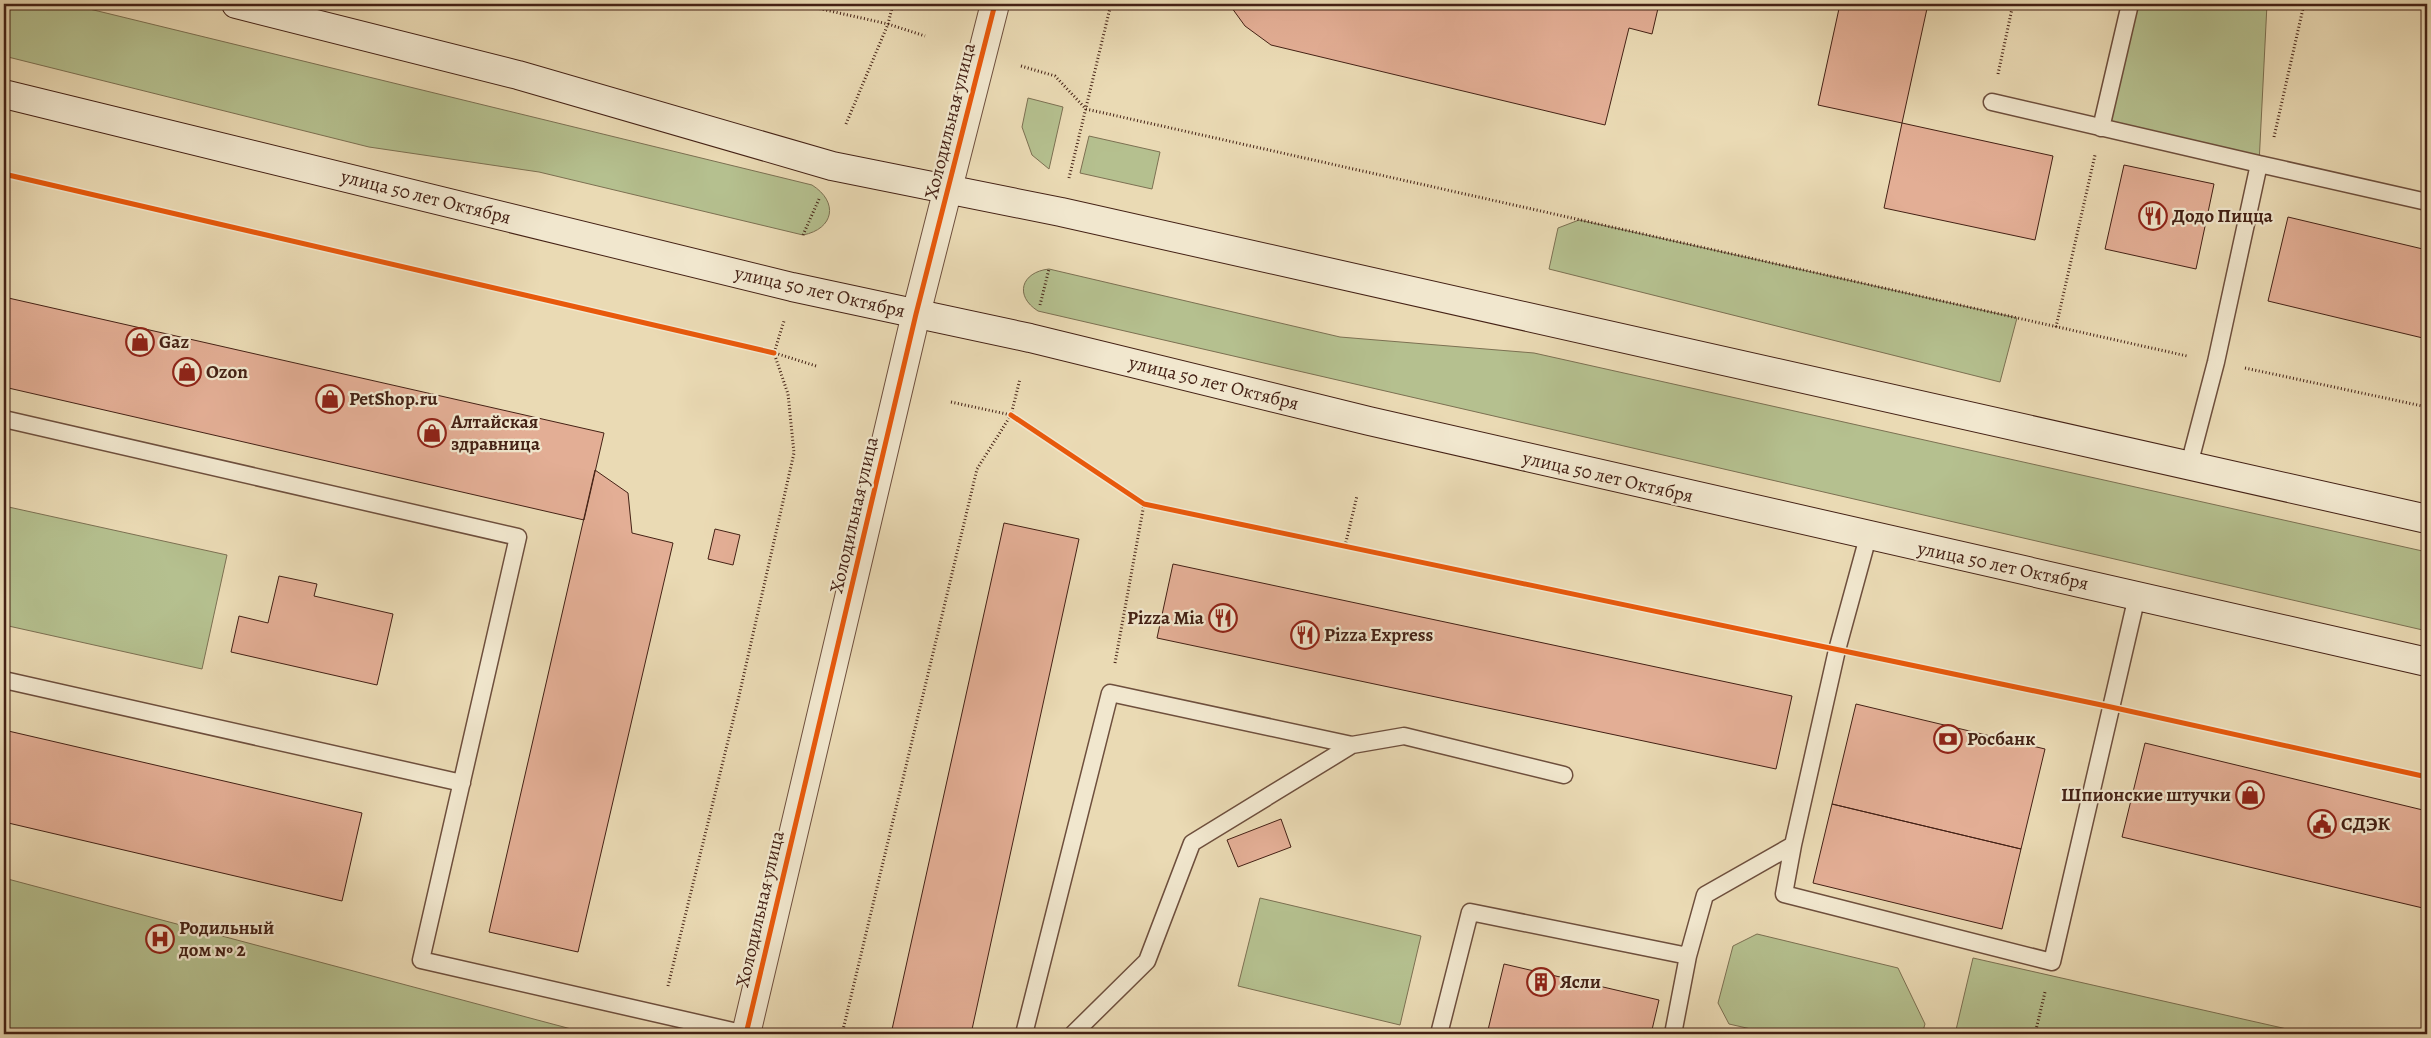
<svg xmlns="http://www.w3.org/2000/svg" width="2431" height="1038" font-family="Alegreya,serif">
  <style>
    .green { fill: #b5c08f; stroke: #7c7052 }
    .building { fill: #e3ae95; stroke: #442115 }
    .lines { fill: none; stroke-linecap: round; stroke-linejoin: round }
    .service-casing { stroke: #6e4f3d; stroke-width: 19 }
    .tertiary-casing { stroke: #6e4f3d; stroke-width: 30 }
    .secondary-casing { stroke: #442115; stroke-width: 30 }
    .path { stroke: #442115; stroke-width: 3; stroke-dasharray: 1 2.5; stroke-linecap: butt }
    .service { stroke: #f1e7ce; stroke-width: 16 }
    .tertiary { stroke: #f1e7ce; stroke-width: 28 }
    .secondary { stroke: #f1e7ce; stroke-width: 28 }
    .cycleway-casing { stroke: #f1e7ce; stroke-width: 8 }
    .cycleway { stroke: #e8590c; stroke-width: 5 }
    .labels { text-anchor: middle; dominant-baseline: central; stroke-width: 4.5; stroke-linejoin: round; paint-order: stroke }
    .street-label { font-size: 19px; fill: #442115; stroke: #f1e7ce }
    .poi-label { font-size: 19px; font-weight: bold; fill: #442115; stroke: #f1e7ce; text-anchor: start }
  </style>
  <rect width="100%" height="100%" fill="#eadab4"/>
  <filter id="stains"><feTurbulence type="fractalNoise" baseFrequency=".004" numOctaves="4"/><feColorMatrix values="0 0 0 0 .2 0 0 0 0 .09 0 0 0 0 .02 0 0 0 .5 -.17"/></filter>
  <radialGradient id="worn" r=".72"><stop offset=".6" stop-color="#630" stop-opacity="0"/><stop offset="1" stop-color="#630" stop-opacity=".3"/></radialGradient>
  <path class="green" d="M4 4H69L812 185C839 202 834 229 803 235L539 172 369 147 4 56Z
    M2130 4H2267L2259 164 2101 128Z
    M1028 98 1063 107 1049 169 1032 155 1022 127Z
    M1089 136 1160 152 1152 189 1080 173Z
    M1579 220 2017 318 2000 382 1549 269 1558 228Z
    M1049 269 1340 337 1534 353 2427 552V631L1038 311C1014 296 1021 272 1049 269Z
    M4 506 227 555 202 669 4 625Z
    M4 878 590 1034H79L66 1031 65 1034H4Z
    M1260 898 1421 936 1400 1025 1238 986Z
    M1757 934 1898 968 1925 1024 1922 1034H1773L1729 1024 1718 1003 1733 946Z
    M1973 958 2309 1034H1955Z"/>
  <path class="building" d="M1229 4H1659L1652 34 1629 28 1605 125 1271 45 1245 26Z
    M1840 4H1928L1902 123 1818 105Z
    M1902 123 2053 156 2035 240 1884 208Z
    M2124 165 2214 184 2196 269 2105 249Z
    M2288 217 2427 250V339L2268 301Z
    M4 297 604 433 584 520 4 387Z
    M595 470 628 493 632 533 673 543 578 952 489 932Z
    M1004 523 1079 539 971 1034H891Z
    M715 529 740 535 733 565 708 559Z
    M1173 564 1792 696 1776 769 1157 638Z
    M279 576 317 584 314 596 393 614 377 685 231 652 239 616 268 623Z
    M1856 704 2045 749 2021 849 1832 804Z
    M4 730 362 813 342 901 4 822Z
    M2145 743 2427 811V909L2122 837Z
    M1832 804 2021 849 2002 929 1813 883Z
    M1281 819 1291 847 1238 867 1227 840Z
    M1504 964 1659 1000 1651 1034H1487Z"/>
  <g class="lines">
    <defs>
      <path id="service" d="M1992 102 2259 164
        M2101 128 2130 4
        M4 419 518 537 421 960 746 1034
        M2189 465 2216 362 2259 164 2427 202
        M4 680 462 783
        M1793 845 1784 894 2052 962 2137 596
        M1024 1034 1110 693 1352 745 1404 736 1564 775
        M1073 1034 1147 961 1192 843 1352 745
        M1439 1034 1470 912 1688 956 1705 895 1793 845 1837 650 1868 537
        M1673 1034 1688 956"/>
      <path id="tertiary" d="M746 1034 916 314 995 4"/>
      <path id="secondary" d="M236 4 518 75 832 166 1061 212 2427 519
        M4 94 792 287 1030 338 1369 421 2427 662"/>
    </defs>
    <use href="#service" class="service-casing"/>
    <use href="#tertiary" class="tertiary-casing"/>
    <use href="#secondary" class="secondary-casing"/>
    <path class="path" d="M799 4 888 24 893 4
      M1021 66 1055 76 1086 109 2187 356
      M1998 74 2013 4
      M846 124 888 24 925 36
      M2274 137 2304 4
      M1069 178 1111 4
      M803 235 819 199
      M1040 305 1049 269
      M2056 327 2095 155
      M775 353 816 366
      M2245 368 2427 407
      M951 402 1011 415
      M1345 546 1357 496
      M1115 663 1144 504
      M668 986 739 696 794 453 788 394 774 353 784 321
      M842 1034 977 469 1011 415 1020 379
      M2035 1034 2045 992"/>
    <use href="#service" class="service"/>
    <use href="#tertiary" class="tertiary"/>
    <use href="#secondary" class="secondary"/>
    <defs>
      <path id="cycleway" d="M4 174 774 353
        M1011 415 1144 504 2111 707 2427 777
        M746 1034 916 314 995 4"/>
    </defs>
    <use href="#cycleway" class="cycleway-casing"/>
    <use href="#cycleway" class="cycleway"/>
  </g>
  <defs>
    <symbol id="restaurant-ring" viewBox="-11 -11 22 22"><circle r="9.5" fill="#f1e7ce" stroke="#8f2418" stroke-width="1.5"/><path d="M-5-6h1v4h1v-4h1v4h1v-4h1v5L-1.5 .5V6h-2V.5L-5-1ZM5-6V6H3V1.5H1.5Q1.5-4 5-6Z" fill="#8f2418"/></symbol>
    <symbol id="shop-ring" viewBox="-11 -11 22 22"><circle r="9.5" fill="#f1e7ce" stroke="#8f2418" stroke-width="1.5"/><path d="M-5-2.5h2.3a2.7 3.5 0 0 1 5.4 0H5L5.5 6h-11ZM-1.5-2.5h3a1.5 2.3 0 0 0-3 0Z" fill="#8f2418"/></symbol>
    <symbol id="bank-ring" viewBox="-11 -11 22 22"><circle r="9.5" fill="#f1e7ce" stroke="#8f2418" stroke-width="1.5"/><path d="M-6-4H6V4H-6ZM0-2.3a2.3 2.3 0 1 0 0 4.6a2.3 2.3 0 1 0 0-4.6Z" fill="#8f2418"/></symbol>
    <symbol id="civic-ring" viewBox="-11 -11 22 22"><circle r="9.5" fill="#f1e7ce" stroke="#8f2418" stroke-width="1.5"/><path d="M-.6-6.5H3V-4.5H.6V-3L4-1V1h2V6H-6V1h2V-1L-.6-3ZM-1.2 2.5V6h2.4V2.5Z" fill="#8f2418"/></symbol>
    <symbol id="hospital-ring" viewBox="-11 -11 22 22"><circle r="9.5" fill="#f1e7ce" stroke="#8f2418" stroke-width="1.5"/><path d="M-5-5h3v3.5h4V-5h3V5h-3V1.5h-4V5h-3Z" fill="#8f2418"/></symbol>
    <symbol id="building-ring" viewBox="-11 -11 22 22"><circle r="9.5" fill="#f1e7ce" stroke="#8f2418" stroke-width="1.5"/><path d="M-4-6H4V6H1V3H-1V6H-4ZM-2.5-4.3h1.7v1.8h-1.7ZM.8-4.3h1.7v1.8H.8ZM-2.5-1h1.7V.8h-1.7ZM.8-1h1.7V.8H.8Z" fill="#8f2418"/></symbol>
  </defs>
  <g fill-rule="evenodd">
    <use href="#restaurant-ring" x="2137" y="200" width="32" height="32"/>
    <use href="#shop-ring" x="124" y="326" width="32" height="32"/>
    <use href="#shop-ring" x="171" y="356" width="32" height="32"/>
    <use href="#shop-ring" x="314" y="383" width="32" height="32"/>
    <use href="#shop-ring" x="416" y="417" width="32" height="32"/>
    <use href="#restaurant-ring" x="1207" y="602" width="32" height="32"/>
    <use href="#restaurant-ring" x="1289" y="619" width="32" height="32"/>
    <use href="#bank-ring" x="1932" y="723" width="32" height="32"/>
    <use href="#shop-ring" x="2234" y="779" width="32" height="32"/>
    <use href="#civic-ring" x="2306" y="808" width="32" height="32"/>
    <use href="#hospital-ring" x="144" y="923" width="32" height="32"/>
    <use href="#building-ring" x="1525" y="966" width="32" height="32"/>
  </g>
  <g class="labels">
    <g class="street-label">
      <text transform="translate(950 121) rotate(-76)">Холодильная улица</text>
      <text transform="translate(426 197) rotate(14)">улица 50 лет Октября</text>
      <text transform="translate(820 292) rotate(13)">улица 50 лет Октября</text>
      <text transform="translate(1214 383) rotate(14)">улица 50 лет Октября</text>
      <text transform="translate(1608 477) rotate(13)">улица 50 лет Октября</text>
      <text transform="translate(854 515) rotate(-77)">Холодильная улица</text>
      <text transform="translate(2003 566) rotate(12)">улица 50 лет Октября</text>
      <text transform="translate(760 909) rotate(-77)">Холодильная улица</text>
    </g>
    <g class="poi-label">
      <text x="2172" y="216">Додо Пицца</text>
      <text x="159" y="342">Gaz</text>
      <text x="206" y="372">Ozon</text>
      <text x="349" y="399">PetShop.ru</text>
      <text x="451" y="422">Алтайская<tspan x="451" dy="22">здравница</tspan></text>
      <text x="1204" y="618" text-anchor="end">Pizza Mia</text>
      <text x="1324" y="635">Pizza Express</text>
      <text x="1967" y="739">Росбанк</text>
      <text x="2231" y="795" text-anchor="end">Шпионские штучки</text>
      <text x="2341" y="824">СДЭК</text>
      <text x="179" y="928">Родильный<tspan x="179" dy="22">дом № 2</tspan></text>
      <text x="1560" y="982">Ясли</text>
    </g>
  </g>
  <rect width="2431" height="1038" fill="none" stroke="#eadab4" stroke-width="20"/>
  <rect x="5" y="5" width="2421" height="1028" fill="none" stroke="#442115" stroke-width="2.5"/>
  <rect x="10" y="10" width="2411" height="1018" fill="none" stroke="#442115"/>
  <rect width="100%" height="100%" filter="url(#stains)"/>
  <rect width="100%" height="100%" fill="url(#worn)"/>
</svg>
